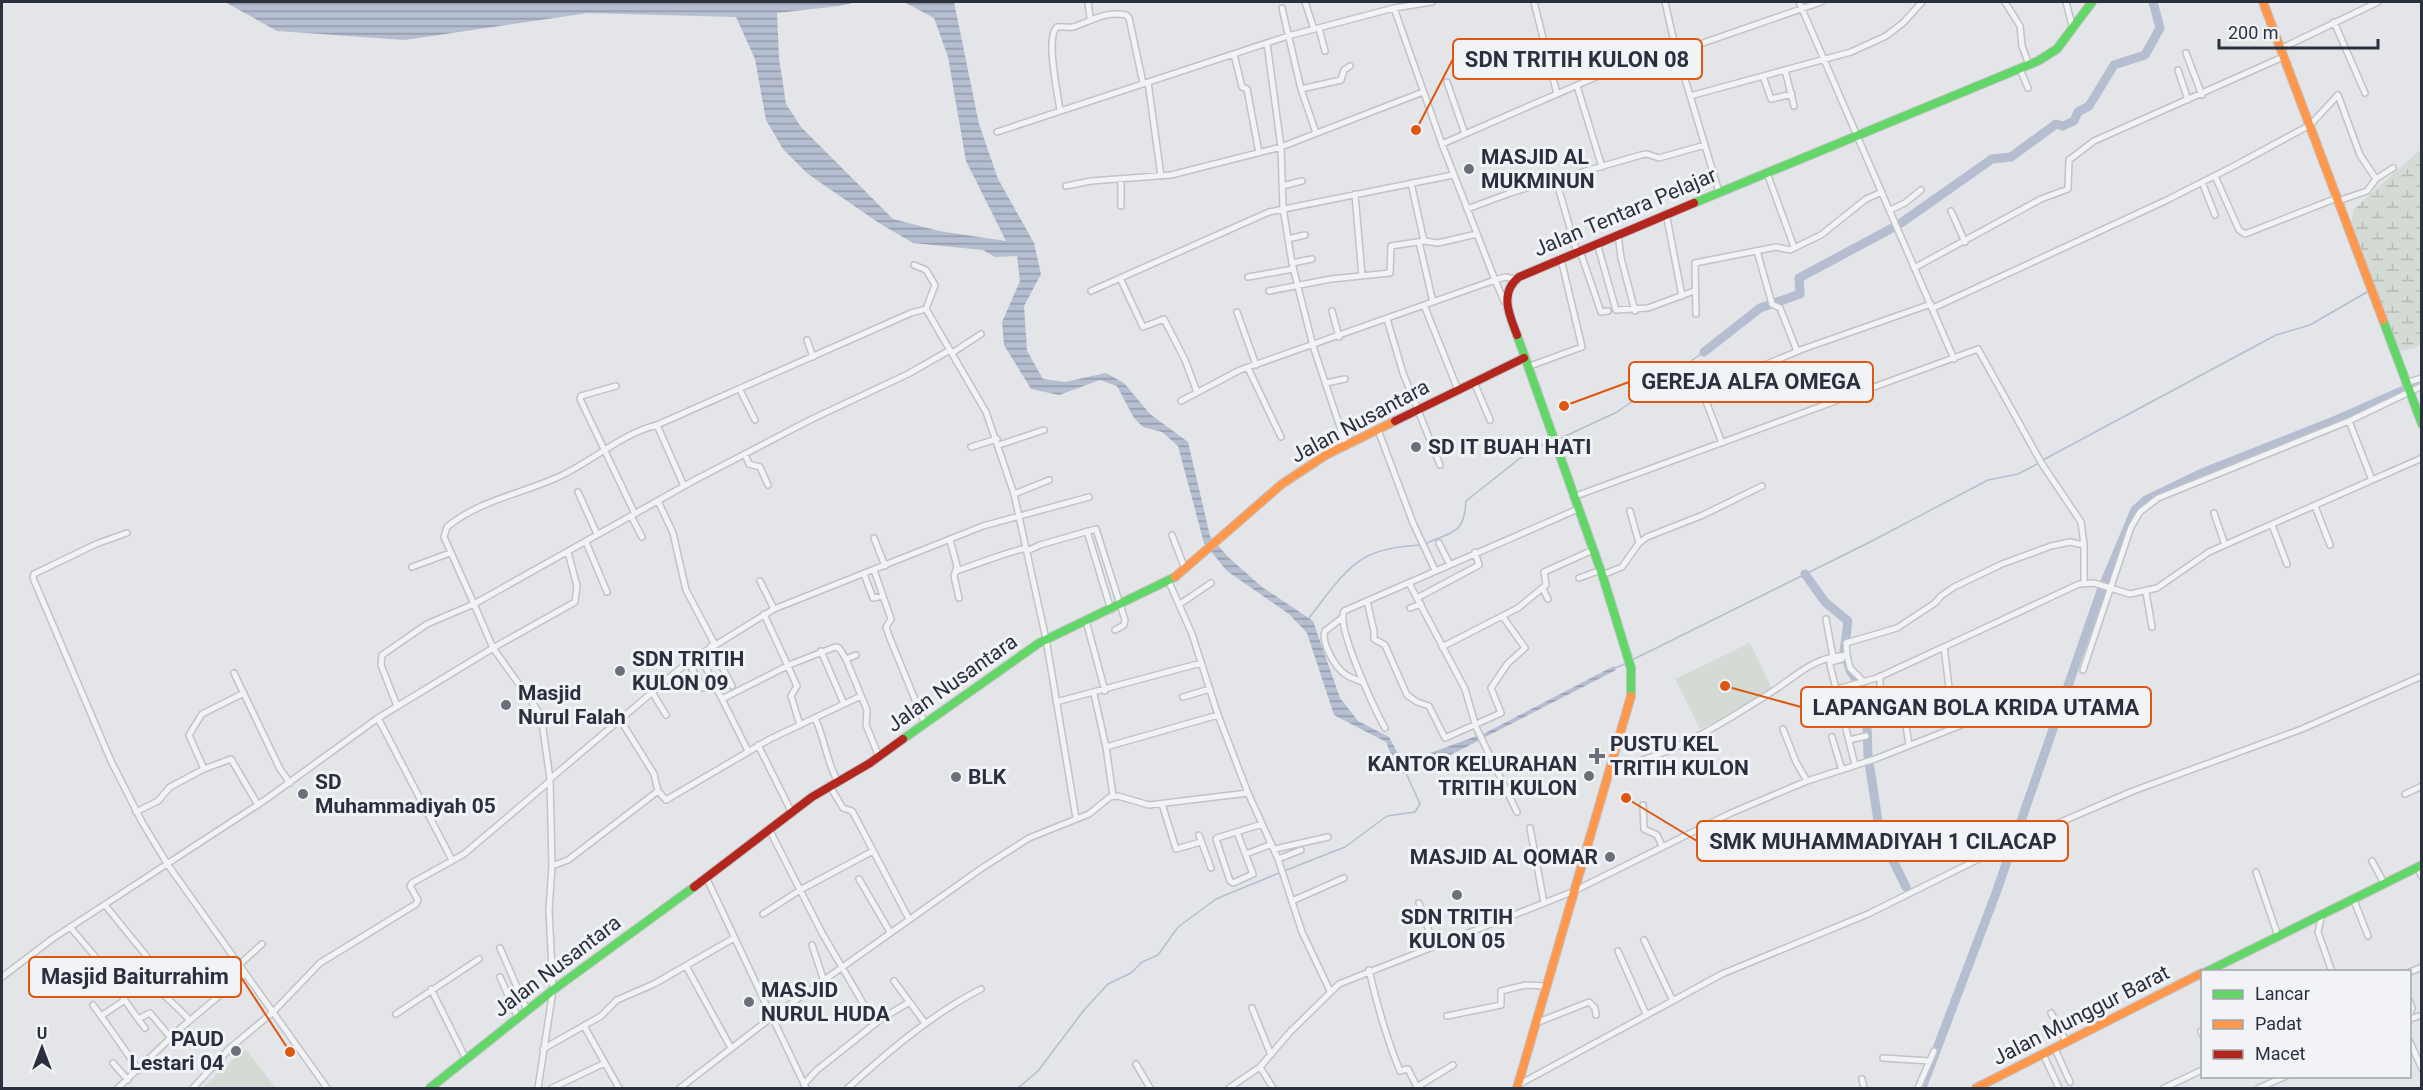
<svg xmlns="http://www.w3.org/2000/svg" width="2423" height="1090" font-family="Roboto,sans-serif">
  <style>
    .wetland { fill: url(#wetland-marsh) }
    .pitch { fill: #d3dbd4 }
    .water { fill: url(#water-rules) }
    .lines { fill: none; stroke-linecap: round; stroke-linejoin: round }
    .stream { stroke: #b4bed0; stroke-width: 1.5 }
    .river { stroke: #b4bed0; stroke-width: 9 }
    .street-casing { stroke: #c1c3c6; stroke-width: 8 }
    .fast-casing { stroke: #c1c3c6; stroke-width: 10 }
    .slow-casing { stroke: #c1c3c6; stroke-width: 10 }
    .jam-casing { stroke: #c1c3c6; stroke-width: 10 }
    .street { stroke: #f2f3f5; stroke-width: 5 }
    .fast { stroke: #63d668; stroke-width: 8 }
    .slow { stroke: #ff974d; stroke-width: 8 }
    .jam { stroke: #b3261e; stroke-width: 8 }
    .poi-dot { fill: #6b6f7a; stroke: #f1f3f7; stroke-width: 2 }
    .labels { text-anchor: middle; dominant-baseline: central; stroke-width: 6; stroke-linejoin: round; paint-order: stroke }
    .poi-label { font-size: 21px; font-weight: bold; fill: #2b303f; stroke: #f1f3f7; text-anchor: start }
    .street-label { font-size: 21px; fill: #2b303f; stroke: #f1f3f7 }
    .leader { fill: none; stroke: #df570f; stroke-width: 2 }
    .callout-dot { fill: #df570f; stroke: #f1f3f7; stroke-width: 2 }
    .callout { fill: #f1f3f7; stroke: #df570f; stroke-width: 2 }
    .callout-label { font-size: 22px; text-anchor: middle; font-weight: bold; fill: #2b303f }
  </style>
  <defs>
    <pattern id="wetland-marsh" width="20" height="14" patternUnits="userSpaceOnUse" patternTransform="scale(1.5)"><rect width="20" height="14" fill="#d3dbd4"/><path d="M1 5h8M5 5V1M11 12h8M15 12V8" fill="none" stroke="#b5bcb7"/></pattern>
    <pattern id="water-rules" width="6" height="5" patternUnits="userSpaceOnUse" patternTransform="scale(1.5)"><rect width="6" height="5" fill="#b4bed0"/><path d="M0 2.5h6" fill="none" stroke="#939baa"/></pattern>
  </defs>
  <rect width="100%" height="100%" fill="#e3e5e8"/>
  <path class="wetland" d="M2421 149 2422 342 2415 348 2400 351 2396 348 2352 228 2353 210Z"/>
  <path class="pitch" d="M1750 643 1774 693 1700 729 1675 679Z
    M245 1049 276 1088H202Z"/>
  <path class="water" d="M225 2H857L839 6 777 13 779 58 786 104 801 127 893 219 939 231 1006 241 966 161 948 57 934 18 906 3 896 2H954L979 124 998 179 1034 243 1041 274 1024 306 1027 351 1043 379 1065 382 1106 373 1124 383 1150 414 1188 442 1210 536 1228 557 1262 587 1313 621 1340 698 1358 721 1389 737 1401 759 1408 761 1485 733 1614 666 1616 670 1431 765 1403 774 1395 764 1386 742 1334 715 1307 633 1289 614 1227 571 1204 543 1178 446 1162 432 1143 427 1134 418 1117 386 1100 380 1059 395 1031 389 1004 345 1002 322 1020 281 1017 256 995 257 983 250 913 243 879 223 808 174 783 149 766 120 755 59 736 17 588 13 405 40 277 31Z"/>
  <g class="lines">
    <path class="stream" d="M1559 439 1617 412 1704 352
      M2043 460 2276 335 2310 325 2367 292
      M1425 544C1453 531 1464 535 1466 501L1533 448 1551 442
      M1309 618C1325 598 1342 571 1364 558 1379 549 1403 546 1420 545
      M1634 659 1870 542 1988 480 2018 474 2039 463
      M1615 668 1627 663
      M1284 871 1345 847 1387 816 1415 812 1420 804 1406 773
      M1018 1088 1038 1071 1084 1010 1108 984 1131 973 1142 962 1158 955 1178 927 1216 899 1279 873"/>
    <path class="river" d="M1901 223 1992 159 2011 157 2056 124 2063 126 2074 121 2078 112 2089 106 2114 65 2145 55 2160 28 2153 2
      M1704 352 1760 308 1800 294 1799 278 1896 226
      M1805 574 1825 602 1848 621 1844 652 1851 672 1866 693 1868 755 1880 834 1906 887
      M1922 1088 1996 893 2101 591 2135 510 2146 500 2202 473 2329 423 2422 382"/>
    <defs>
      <path id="street" d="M1088 2 1090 18
        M1305 2 1314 29
        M1534 2 1557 94
        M1665 2 1675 46
        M1799 2 1954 359
        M2005 2 2020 26 2022 46 2029 65
        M2066 2 2073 29
        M1282 8 1301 89 1316 133
        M1394 8 1442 144 1495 280 1505 277 1515 279
        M2334 22 2365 93
        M1319 28 1325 51
        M1267 43 1281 147 1283 208 1292 263 1313 346 1346 445
        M1588 49 1596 77
        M2280 49 2378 2
        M1677 52 1821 2
        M2186 53 2202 95
        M1234 54 1242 87 1247 89 1259 153
        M2020 69 2028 88
        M1785 70 1794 106
        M2178 70 2188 100
        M1763 76 1771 99 1792 94
        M1148 82 1161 176
        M1447 82 1465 134
        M1577 86 1602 167
        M1301 89 1341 80 1344 70 1350 66
        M1690 96 1851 52 1886 36 1903 23 1922 2
        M1060 111C1058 94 1045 37 1057 27 1062 26 1068 28 1073 27 1092 21 1104 11 1126 15L1129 18 1143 83
        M997 132 1288 36 1394 8 1432 2
        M1442 144 1596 77 1675 46 1719 192
        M1767 173 1794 247
        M2215 176 2239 230 2245 234 2337 198
        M1121 179V206
        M2376 179 2393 168
        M1556 180 1577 252
        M2202 182 2215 215
        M1411 183 1424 241
        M1066 186 1091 181 1171 175 1281 147 1423 92
        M1282 186 1302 181
        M1355 194 1362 276
        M1467 209 1513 192 1641 155 1647 154 1659 158 1705 145
        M1890 210 1905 203 1921 190
        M1951 211 1965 242
        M1666 213 1682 296
        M1618 234 1621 258 1635 311
        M1288 239 1305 235
        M1419 242 1433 302
        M1597 243 1616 310 1648 308 1694 291
        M1580 251 1601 312 1608 311
        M1757 251 1772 304 1780 308 1797 351
        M1292 263 1312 259
        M914 265 926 270 935 285 926 309
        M1914 268 2041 199 2068 189 2069 160 2094 141 2283 57
        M1248 277 1293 269
        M1120 278 1143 327 1164 319 1185 360 1197 392
        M1091 291 1269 212 1453 175
        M1269 291 1331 279 1390 273 1391 246 1424 241 1438 243 1477 234
        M1424 305 1458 390
        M1933 308 2165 201 2236 165 2310 125 2338 95 2360 155 2376 179 2367 191 2338 201
        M1332 311 1339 337
        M1237 312 1256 365
        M1696 314 1695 263 1776 247 1790 250 1821 235 1866 199 1882 192
        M1387 319 1403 373 1440 465
        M807 340 813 357
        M952 353 981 334
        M1527 367 1582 347 1561 259
        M1248 368 1281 437
        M1474 382 1490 420
        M1326 383 1345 379
        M2405 383 2422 378
        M616 386 581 396 580 399 635 514
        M740 390 755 420
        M1181 401 1240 370 1495 280 1504 301
        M2349 421 2372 480
        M1378 430 1413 523 1435 570
        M1722 443 1702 391 1803 349 1931 304
        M999 445 1044 430
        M971 447 997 439
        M745 454 749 464 760 467 768 485
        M684 486 657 425 911 313 926 309 986 412 1014 494 1046 639 1076 818
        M578 492 597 534
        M1014 494 1049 480
        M1573 497 1978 349 2042 464 2081 522 2084 545
        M658 501 673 533 686 590 714 643
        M2315 506 2330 545
        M1630 511 1639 543
        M2214 513 2225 545
        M631 516 642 537
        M2272 525 2287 564
        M1087 531 1111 610
        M127 533 96 544 34 574 33 578 111 761 142 822 168 865 327 1088
        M1172 535 1185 569
        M874 538 885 566
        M950 540 957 566 954 576 959 598
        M586 542 607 592
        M1439 543 1449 563
        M1027 551 1040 545 1096 529 1125 620 1124 625 1115 630
        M568 552 577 586 575 602 493 648 474 604 693 481 812 419 908 374 950 350
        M412 567 450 553
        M874 570 891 619 886 627 889 636 925 724
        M956 571C981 563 1001 554 1026 548
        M864 574 873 598 883 596
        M1602 575 1622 567 1639 543 1647 537 1703 515 1762 486
        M1579 578 1601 570
        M760 581 774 609
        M1169 582 1192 634 1218 715 1248 793 1278 859 1302 932 1330 991
        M1409 583 1465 689 1476 727 1517 812
        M1543 589 1548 599
        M2146 592 2152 627
        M1417 598 1479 565 1475 552
        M1367 601 1374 631V639L1385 645 1407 695 1417 702 1429 706 1445 738 1501 713 1491 688 1508 663 1525 648 1503 617
        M1180 604 1211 583
        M1410 608 1421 604
        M764 614 797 686 791 696 800 725
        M1342 618 1325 631C1321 643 1335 667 1345 674 1350 678 1357 680 1363 682
        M1826 619 1833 657 1847 655 1850 668 1864 682
        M1086 621 1105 691
        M711 646 732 686
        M1442 647 1518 608 1546 585 1544 572 1593 550
        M821 651 844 704
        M699 654 722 699 789 665 835 647 839 648 846 659 856 655
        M1847 655 1846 643 1897 628 1935 603 1941 596 1954 587 2002 564 2051 546 2070 542 2084 545V583
        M846 659 867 710 866 725 879 757
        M1842 659 1830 662V665L1855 765
        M688 662 703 688
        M2083 670 2131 527 2140 512 2158 498 2349 421 2422 386
        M234 673 280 769 290 783
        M1880 676V693L1895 718 1905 719 1909 745
        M1837 689 1877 678 1944 647
        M652 692 666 715
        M1094 694 1106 747 1113 796
        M1183 697 1210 689
        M722 699 748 751
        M1056 702 1201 663
        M397 706 381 665 382 655 427 624 474 604 444 537 447 527C478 501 520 494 556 478 591 463 620 434 657 425
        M1843 716 1864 711
        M378 718 452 860
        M815 718C825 739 826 760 837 780
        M621 721 654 774 658 791 666 800 770 739 861 696
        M1385 728C1375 710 1336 627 1344 611L1578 509
        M1954 728 2005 707
        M1783 729 1796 762 1807 781
        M1832 737 1842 770
        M1849 740 1866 736
        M758 745 792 813
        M1106 747 1218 715
        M204 769 231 759 258 805
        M1609 769C1670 757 1718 726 1770 693 1791 680 1808 662 1833 657
        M550 779 688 662 774 609 983 526 1089 497
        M829 785 843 808 852 811 857 820 909 919
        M2405 794 2422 786
        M1162 804 1176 849 1201 842
        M1643 805 1644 829 1657 835 1662 846
        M136 812 158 801 170 787 204 769 189 735 202 714 244 693
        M1530 828 1544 903
        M770 831 822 933 867 1010
        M1237 832 1253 874 1233 883 1230 881 1216 839 1217 838 1262 824
        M1199 835 1211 868
        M1275 849 1328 837
        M1246 854 1272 844
        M1278 859 1301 850
        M2372 861 2384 883
        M552 866 568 860 658 791
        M2417 867 2422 877
        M2256 872 2278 936
        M859 879 890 932
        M2353 898 2368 936
        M1292 901 1344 878
        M1419 903 1434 945
        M105 905 148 958C150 964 146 967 147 972 151 988 179 1006 189 1020
        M763 914 800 890 873 851
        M2322 914 2318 932 2332 972
        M70 927 93 954 138 1019 150 1013 171 1038
        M1644 940 1672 999
        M812 945 824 981
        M500 948 527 1010
        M1618 951 1646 1014
        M239 965 262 944
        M686 966 731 1048
        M1369 970C1377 1005 1386 1037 1400 1071L1408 1069 1417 1087
        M2410 972 2422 967
        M2 977 52 939 265 800 378 718 493 648 541 715 550 779 552 866 549 910 553 990 538 1088
        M500 977 518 1018
        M894 981 925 1023
        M431 989 466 1059
        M125 1000 101 1016 139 1070
        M2410 1002 2412 1008 2410 1014
        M93 1005 101 1016
        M1252 1008 1271 1055
        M2051 1013 2067 1043
        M396 1014 479 959
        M1447 1016 1501 1005V991L1526 985 1545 986
        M138 1019 145 1028
        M2410 1019 2422 1015
        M1536 1023 1589 1002 1595 1008 1596 1015
        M584 1026 619 1088
        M2201 1031 2202 1034
        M2410 1042 2422 1069
        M543 1049 601 1016 617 1000 654 984 734 938
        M2055 1049 2070 1082
        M2043 1054 2059 1088
        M1883 1058 1930 1061
        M113 1063 128 1080
        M1136 1064 1150 1088
        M1260 1067 1273 1088
        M1862 1079 1864 1088
        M804 1084 817 1070 881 1019 908 1003
        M1518 1085 1722 974 1868 914 2007 845 2133 791 2302 729 2422 676
        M1417 1087 1453 1065
        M118 1088 182 1027 245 974
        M193 1088 230 1048 273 1012 320 963 416 904 418 900 410 886 412 883 464 854 550 781
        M552 1088 605 1063
        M680 1088 772 1017 706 877
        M806 1088 772 1017 982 868 1029 838 1089 814 1110 797 1118 796 1149 805 1248 793
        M848 1088C889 1051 932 1014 981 989
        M1229 1088 1260 1067 1290 1032 1339 984 1572 892 1731 813 1807 781 1875 759 1954 728 1944 647 2079 584 2094 583 2130 594 2157 588 2209 552 2422 458
        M1918 1088 1934 1051
        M2164 1088 2202 1070
        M2259 1088 2286 1076"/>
      <path id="fast" d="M1694 203 2038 61 2057 49 2092 2
        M2383 320 2422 424
        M1517 335 1603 577 1631 668V696
        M903 739 1039 643 1175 577
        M2206 972 2422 865
        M430 1088 553 990 694 887"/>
      <path id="slow" d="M2263 2 2383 320
        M1175 577 1282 484 1326 455 1395 421
        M1517 1088 1631 696
        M1976 1088 2202 973"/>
      <path id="jam" d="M1517 335C1509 314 1499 293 1519 277L1694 203
        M1395 421 1524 358
        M694 887 812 797 870 763 903 739"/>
    </defs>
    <use href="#street" class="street-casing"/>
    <use href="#fast" class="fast-casing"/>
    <use href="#slow" class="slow-casing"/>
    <use href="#jam" class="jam-casing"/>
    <use href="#street" class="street"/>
    <use href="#fast" class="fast"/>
    <use href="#slow" class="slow"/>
    <use href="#jam" class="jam"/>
  </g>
  <g class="poi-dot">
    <circle cx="1469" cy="169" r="6"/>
    <circle cx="1416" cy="447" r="6"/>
    <circle cx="620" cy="671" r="6"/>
    <circle cx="506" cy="705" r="6"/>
    <path d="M1594 747h6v6h6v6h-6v6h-6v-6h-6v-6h6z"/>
    <circle cx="1589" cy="776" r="6"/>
    <circle cx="956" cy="777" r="6"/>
    <circle cx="303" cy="794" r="6"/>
    <circle cx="1610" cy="857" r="6"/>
    <circle cx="1457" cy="895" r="6"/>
    <circle cx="749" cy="1002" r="6"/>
    <circle cx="236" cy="1051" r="6"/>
  </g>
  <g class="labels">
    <g class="poi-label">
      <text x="1481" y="157">MASJID AL<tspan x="1481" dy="24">MUKMINUN</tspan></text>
      <text x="1428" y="447">SD IT BUAH HATI</text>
      <text x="632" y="659">SDN TRITIH<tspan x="632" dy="24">KULON 09</tspan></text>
      <text x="518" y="693">Masjid<tspan x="518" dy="24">Nurul Falah</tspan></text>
      <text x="1610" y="744">PUSTU KEL<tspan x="1610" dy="24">TRITIH KULON</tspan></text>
      <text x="1577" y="764" text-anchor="end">KANTOR KELURAHAN<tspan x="1577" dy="24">TRITIH KULON</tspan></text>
      <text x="968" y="777">BLK</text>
      <text x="315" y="782">SD<tspan x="315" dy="24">Muhammadiyah 05</tspan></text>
      <text x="1598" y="857" text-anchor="end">MASJID AL QOMAR</text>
      <text x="1457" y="917" text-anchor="middle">SDN TRITIH<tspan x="1457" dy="24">KULON 05</tspan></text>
      <text x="761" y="990">MASJID<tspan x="761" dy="24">NURUL HUDA</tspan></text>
      <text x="224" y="1039" text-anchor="end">PAUD<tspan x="224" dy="24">Lestari 04</tspan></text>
    </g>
    <g class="street-label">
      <text transform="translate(1625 212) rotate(-23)">Jalan Tentara Pelajar</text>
      <text transform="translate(1360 421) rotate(-28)">Jalan Nusantara</text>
      <text transform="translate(952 683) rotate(-35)">Jalan Nusantara</text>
      <text transform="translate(557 966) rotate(-37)">Jalan Nusantara</text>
      <text transform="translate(2081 1015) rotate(-27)">Jalan Munggur Barat</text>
    </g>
  </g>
  <path class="leader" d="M1416 130L1453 59M1564 406L1629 382M1725 686L1801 707M1626 798L1697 841M290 1052L241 977"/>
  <g class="callout-dot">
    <circle cx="1416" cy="130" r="6"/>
    <circle cx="1564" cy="406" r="6"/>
    <circle cx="1725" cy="686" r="6"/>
    <circle cx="1626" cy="798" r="6"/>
    <circle cx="290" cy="1052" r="6"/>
  </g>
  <g class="callout">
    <rect x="1453" y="39" width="249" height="40" rx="6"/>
    <rect x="1629" y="362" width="244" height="40" rx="6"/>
    <rect x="1801" y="687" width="350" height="40" rx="6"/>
    <rect x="1697" y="821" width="371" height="40" rx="6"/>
    <rect x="29" y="957" width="212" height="40" rx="6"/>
  </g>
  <g class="callout-label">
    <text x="1577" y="67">SDN TRITIH KULON 08</text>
    <text x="1751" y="389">GEREJA ALFA OMEGA</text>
    <text x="1976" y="715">LAPANGAN BOLA KRIDA UTAMA</text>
    <text x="1883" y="849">SMK MUHAMMADIYAH 1 CILACAP</text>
    <text x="135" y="984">Masjid Baiturrahim</text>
  </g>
  <rect width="2423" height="1090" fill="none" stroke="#2b303f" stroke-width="6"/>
  <rect x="2201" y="970" width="210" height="108" fill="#f1f3f7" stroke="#a2a5ad" stroke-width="1.5"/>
  <rect x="2213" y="990" width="30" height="9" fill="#63d668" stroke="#a2a5ad" stroke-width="1.5"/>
  <text x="2255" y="1000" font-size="18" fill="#2b303f">Lancar</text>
  <rect x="2213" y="1020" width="30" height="9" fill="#ff974d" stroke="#a2a5ad" stroke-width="1.5"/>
  <text x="2255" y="1030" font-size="18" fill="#2b303f">Padat</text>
  <rect x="2213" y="1050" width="30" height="9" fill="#b3261e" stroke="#a2a5ad" stroke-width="1.5"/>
  <text x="2255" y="1060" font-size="18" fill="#2b303f">Macet</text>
  <g transform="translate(42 1048)" stroke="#f1f3f7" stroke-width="4.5" paint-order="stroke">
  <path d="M0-4.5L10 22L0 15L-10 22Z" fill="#2b303f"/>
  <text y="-9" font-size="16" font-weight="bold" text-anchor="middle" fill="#2b303f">U</text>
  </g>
  <path d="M2219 39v9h159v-9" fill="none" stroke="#2b303f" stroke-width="3"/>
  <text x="2228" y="39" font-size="18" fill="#2b303f" stroke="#f1f3f7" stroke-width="4.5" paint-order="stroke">200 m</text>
</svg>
